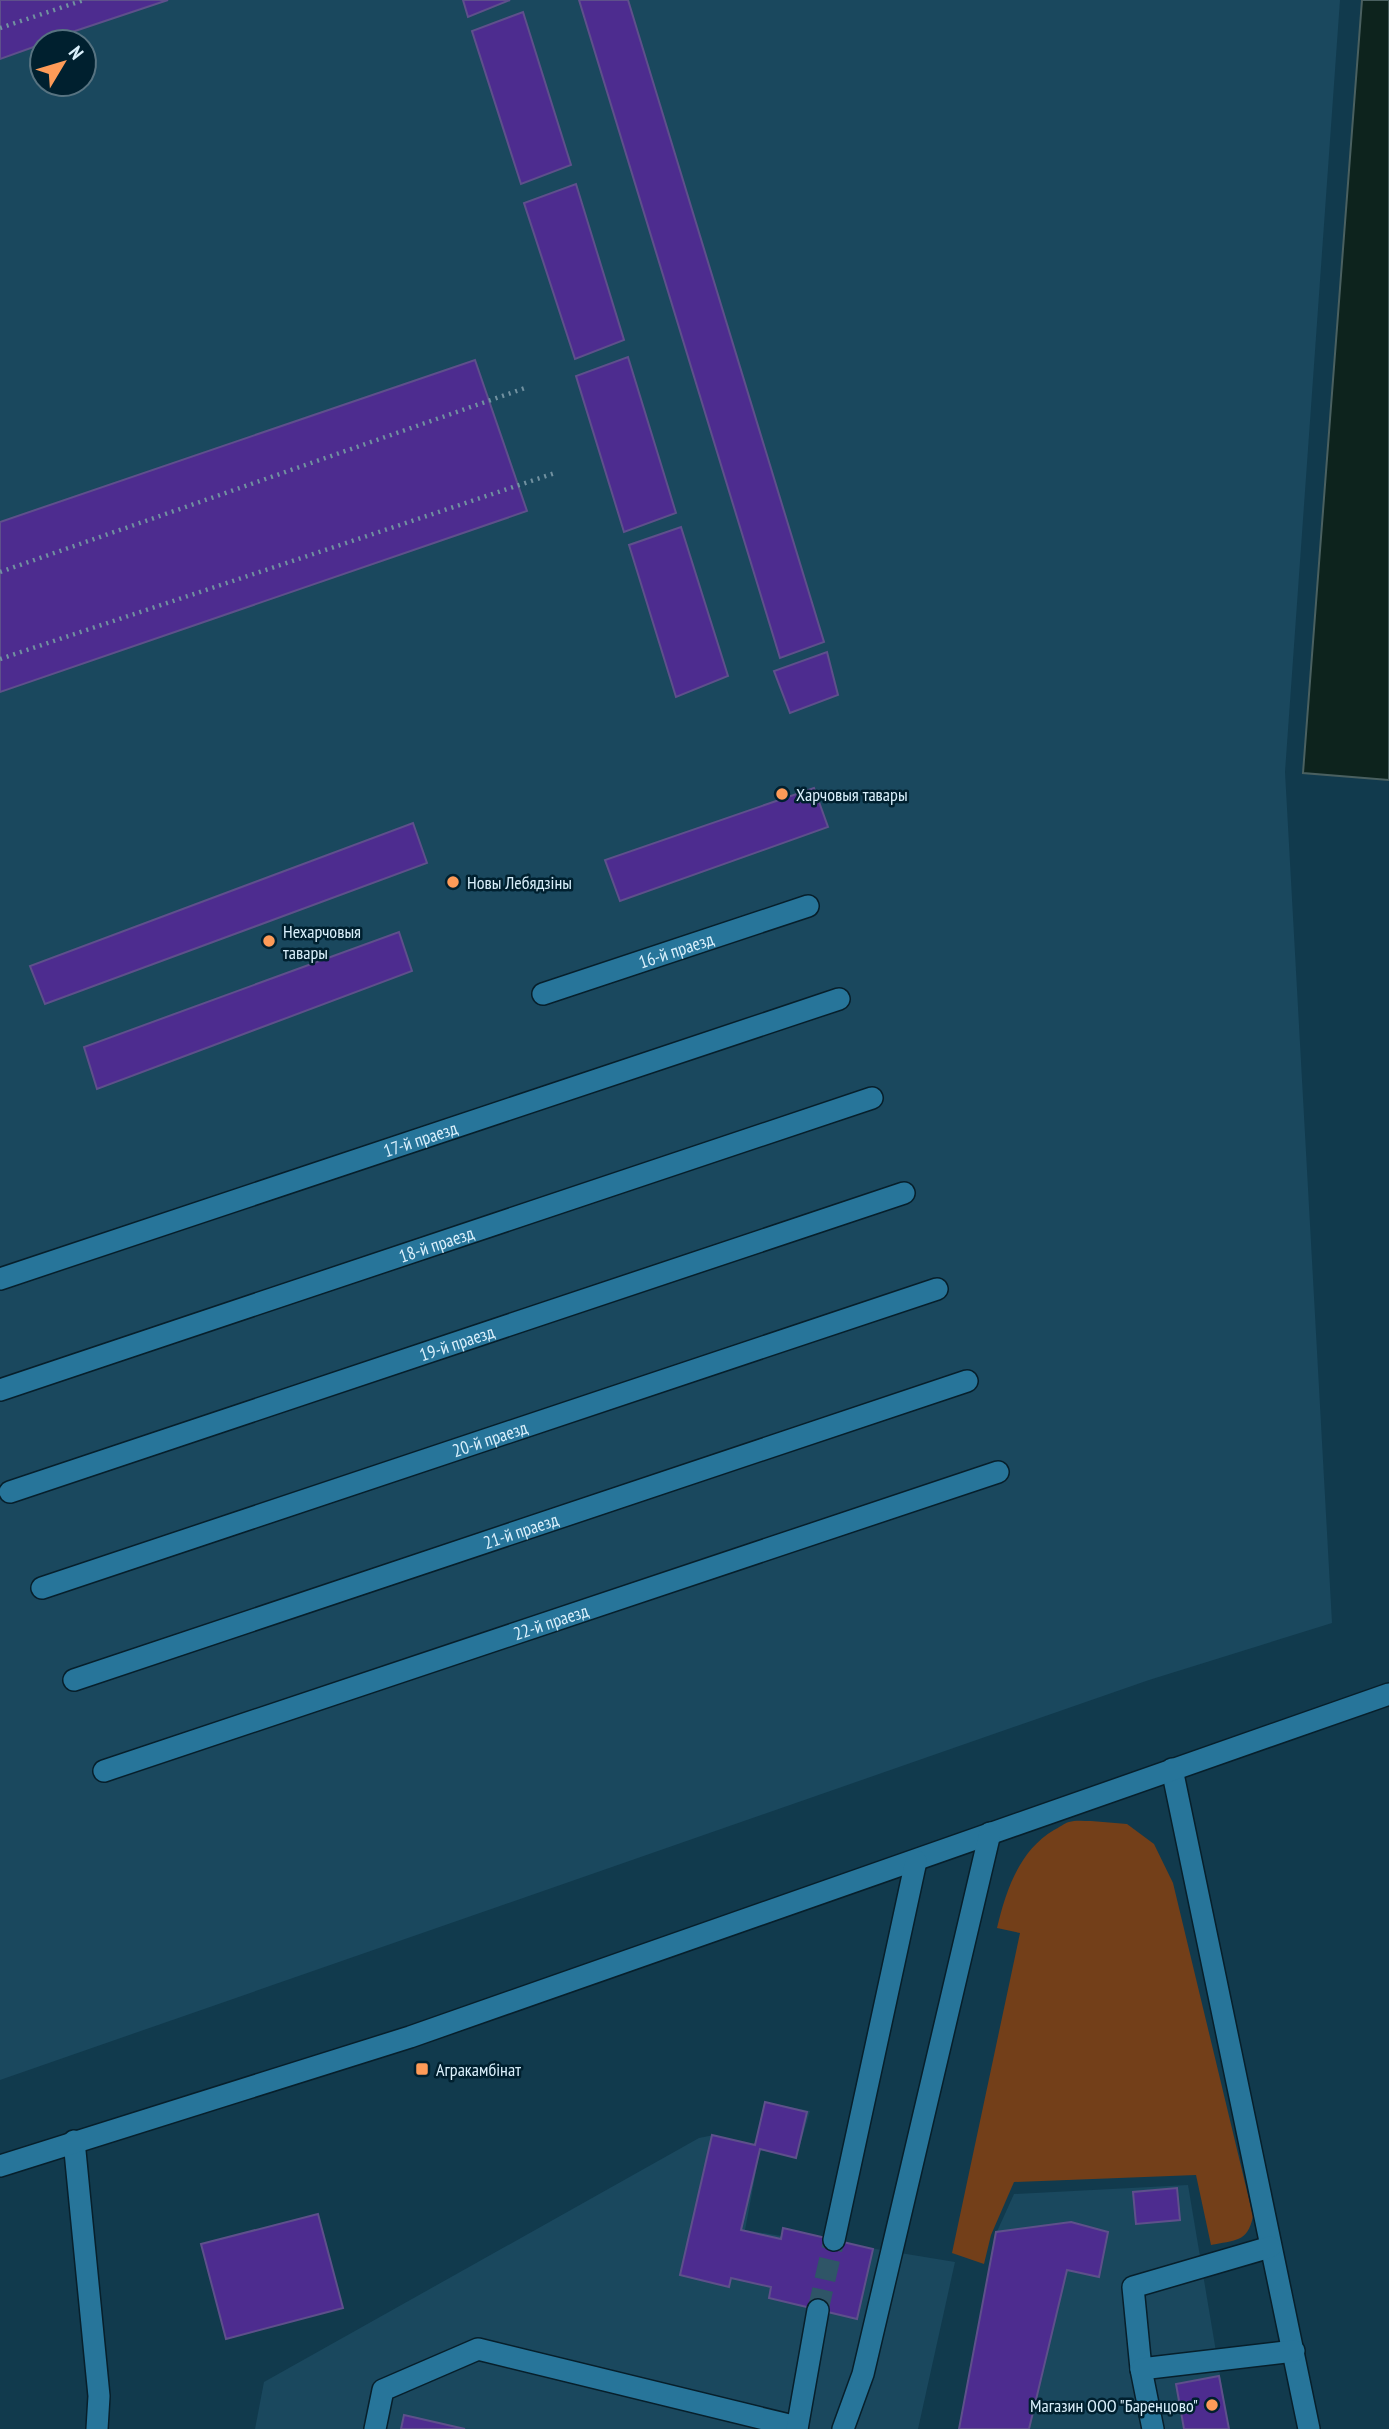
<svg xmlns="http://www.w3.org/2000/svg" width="1389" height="2429" font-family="'PT Sans Narrow',sans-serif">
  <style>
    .built { fill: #1a485e; fill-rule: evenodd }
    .green { fill: #733f19 }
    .water { fill: #0d231d; stroke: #4a6060; stroke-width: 2 }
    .building { fill: #4d2c8f; stroke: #5e508b; stroke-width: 2 }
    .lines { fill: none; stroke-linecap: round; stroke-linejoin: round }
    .minor-tunnel { stroke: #2f5567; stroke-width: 21; stroke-dasharray: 21 10; stroke-linecap: butt }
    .minor-casing { stroke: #071f2b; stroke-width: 24 }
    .path { stroke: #7191a0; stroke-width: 4.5; stroke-dasharray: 2 5; stroke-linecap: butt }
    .minor { stroke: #27759a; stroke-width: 21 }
    .poi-dot { fill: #fe9b58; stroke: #00202f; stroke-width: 2.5 }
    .labels { text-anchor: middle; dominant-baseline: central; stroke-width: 5; stroke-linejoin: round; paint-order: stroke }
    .poi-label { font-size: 18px; fill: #daf0fc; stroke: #00202f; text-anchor: start }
    .street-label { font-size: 18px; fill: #daf0fc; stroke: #00202f }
  </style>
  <rect width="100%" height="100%" fill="#113a4d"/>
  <path class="built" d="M0 0H1340L1285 772 1332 1623 1149 1680 0 2080ZM42 42H84V84H42Z
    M765 2102 810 2111 796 2158 760 2150 745 2230 781 2236 787 2229 870 2248 955 2262 918 2429H255L264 2382 699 2138 714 2135 755 2145Z
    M1188 2185 1229 2429H959L995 2236 1014 2194Z"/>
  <path class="green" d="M1091 1821 1127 1824 1154 1844 1173 1883 1253 2216C1248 2243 1234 2240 1211 2245L1196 2175 1014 2182 991 2235 984 2264 952 2253 1020 1933 997 1928C1006 1890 1019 1851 1054 1830 1059 1828 1064 1823 1069 1822 1075 1820 1084 1821 1091 1821Z"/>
  <path class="water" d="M1362 0H1389V780L1303 773Z"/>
  <path class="building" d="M0 0H168L42 42V44L0 59Z
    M463 0H510L468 17Z
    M579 0H628L824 642 780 658Z
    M523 12 571 165 521 184 472 31Z
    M576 184 624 340 575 359 524 203Z
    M628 357 676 513 624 532 576 376Z
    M475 360 527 511 0 692V522Z
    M681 527 728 676 676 697 629 545Z
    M827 652 838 695 790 713 774 671Z
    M814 788 828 827 620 901 605 860Z
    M413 823 427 863 45 1004 30 966Z
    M399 932 412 971 97 1089 84 1047Z
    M765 2102 807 2112 796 2158 760 2149 741 2230 781 2239 783 2228 873 2249 857 2319 769 2298 771 2287 731 2278 729 2287 680 2275 712 2135 755 2145Z
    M1177 2188 1180 2220 1136 2224 1133 2192Z
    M318 2214 343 2308 226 2339 201 2244Z
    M1071 2222 1108 2232 1099 2277 1067 2270 1029 2429H959L996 2232Z
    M1219 2376 1229 2429H1184L1176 2384Z
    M404 2415 465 2429H401Z"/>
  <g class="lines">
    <path class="minor-tunnel" d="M818 2310 834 2240"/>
    <defs>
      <g id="minor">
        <path id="s1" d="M543 994 808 906"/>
        <path id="s2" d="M0 1279 839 999"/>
        <path id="s3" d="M0 1390 872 1098"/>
        <path id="s4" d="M10 1492 904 1193"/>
        <path id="s5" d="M42 1588 937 1289"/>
        <path id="s6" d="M74 1680 967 1381"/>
        <path d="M1172 1769 1309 2429"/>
        <path id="s7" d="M104 1771 998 1472"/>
        <path d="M74 2141 99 2396 97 2429"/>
        <path d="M0 2166 410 2037 1389 1694"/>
        <path d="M834 2240 916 1861"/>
        <path d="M1141 2369 1133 2287 1270 2247"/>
        <path d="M375 2429 383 2390 478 2349 797 2427"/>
        <path d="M797 2429 818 2310"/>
        <path d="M843 2429 863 2374 990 1833"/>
        <path d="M1153 2429 1141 2369 1294 2351"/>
      </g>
    </defs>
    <use href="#minor" class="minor-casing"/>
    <path class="path" d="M0 28 84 0
      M0 572 528 387
      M0 659 555 473"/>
    <use href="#minor" class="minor"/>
  </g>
  <g class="poi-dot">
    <circle cx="782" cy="794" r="7"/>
    <circle cx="453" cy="882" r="7"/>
    <circle cx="269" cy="941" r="7"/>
    <rect x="415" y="2062" width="14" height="14" rx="3.5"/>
    <circle cx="1212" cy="2405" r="7"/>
  </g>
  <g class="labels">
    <g class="poi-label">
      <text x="796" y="794">Харчовыя тавары</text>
      <text x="467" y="882">Новы Лебядзіны</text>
      <text x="283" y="931">Нехарчовыя<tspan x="283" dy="21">тавары</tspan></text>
      <text x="436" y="2069">Агракамбінат</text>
      <text x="1198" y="2405" text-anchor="end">Магазин ООО "Баренцово"</text>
    </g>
    <g class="street-label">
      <text stroke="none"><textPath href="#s1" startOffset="140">16-й праезд</textPath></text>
      <text stroke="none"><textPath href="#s2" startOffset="443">17-й праезд</textPath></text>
      <text stroke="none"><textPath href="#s3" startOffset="460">18-й праезд</textPath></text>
      <text stroke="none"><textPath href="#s4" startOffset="471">19-й праезд</textPath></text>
      <text stroke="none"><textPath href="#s5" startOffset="472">20-й праезд</textPath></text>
      <text stroke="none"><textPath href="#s6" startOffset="471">21-й праезд</textPath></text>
      <text stroke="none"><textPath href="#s7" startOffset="471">22-й праезд</textPath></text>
    </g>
  </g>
  <g transform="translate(63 63) rotate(52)"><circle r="33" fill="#00202f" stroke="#577381" stroke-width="2"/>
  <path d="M0-5L12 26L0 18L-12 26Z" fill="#fe9b58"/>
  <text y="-10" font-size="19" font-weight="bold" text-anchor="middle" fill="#daf0fc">N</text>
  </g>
</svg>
